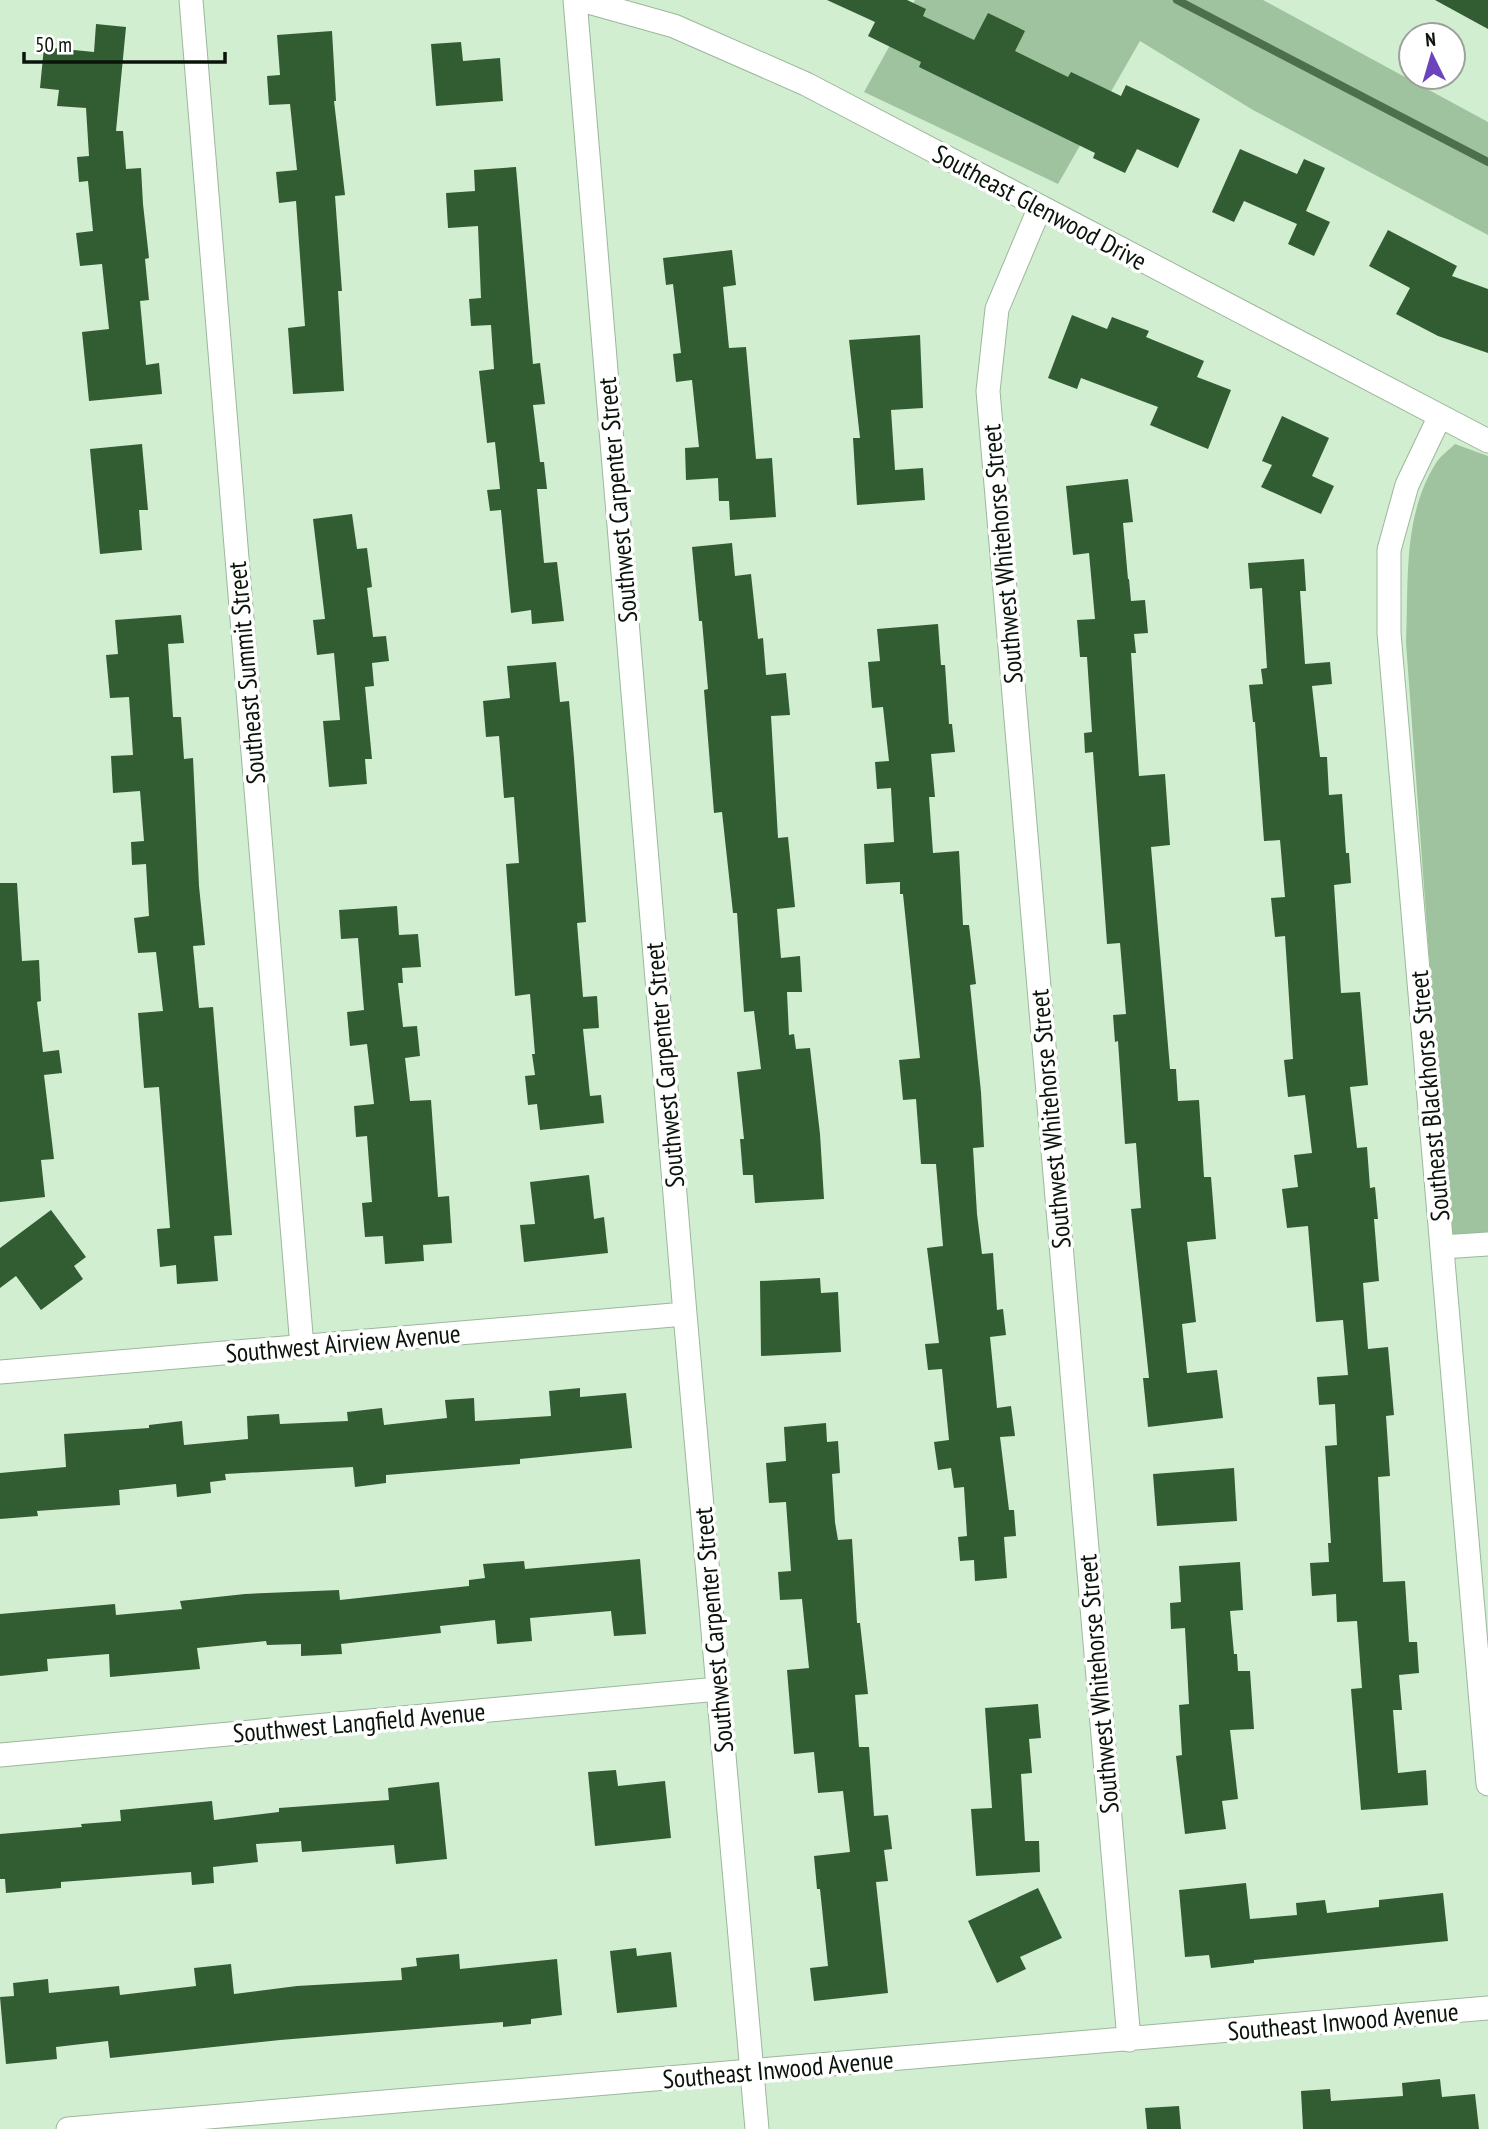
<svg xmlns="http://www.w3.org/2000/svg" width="1488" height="2129" font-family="'PT Sans Narrow',sans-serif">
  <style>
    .green { fill: #9fc39e }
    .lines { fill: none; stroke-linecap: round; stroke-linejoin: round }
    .stream { stroke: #4d6f4c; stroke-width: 8 }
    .building { fill: #325c32 }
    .minor-casing { stroke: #9cb79b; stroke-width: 25 }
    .minor { stroke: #fff; stroke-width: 23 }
    .labels { text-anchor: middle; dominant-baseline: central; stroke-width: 7; stroke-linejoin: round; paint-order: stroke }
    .street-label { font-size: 26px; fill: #0b140a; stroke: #fff }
  </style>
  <rect width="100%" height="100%" fill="#d2eed1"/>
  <path class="green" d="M915 0H1263L1488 122V235L1253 110 1140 41 1058 184 864 92Z
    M1455 444 1488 456V1235L1450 1239 1406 643C1409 582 1402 517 1436 463 1440 456 1449 450 1455 444Z"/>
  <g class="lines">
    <path class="stream" d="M1177 0 1488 162"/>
  </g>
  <path class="building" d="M827 0H907L926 9 923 16 974 40 988 13 1025 31 1015 51 1068 77 1071 72 1121 96 1126 85 1200 119 1178 168 1137 149 1125 173 1093 158 1095 153 919 67 921 62 868 36 875 22Z
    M1435 0H1488V29Z
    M96 24 126 27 116 131H123L126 169 141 168 143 204 149 258 145 259 149 300 140 301 146 365 159 363 162 394 89 401 82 332 109 329 102 264 80 266 76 233 93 231 88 181 79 182 77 157 89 156 86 108 57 106 59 90 40 88 44 47 94 52Z
    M332 31 336 101H334L345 195 335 196 342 291H338L344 391 293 394 288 328 305 326 296 201 279 203 276 172 297 170 290 104 269 105 267 76 280 75 277 35Z
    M461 42 463 61 500 58 503 101 436 106 431 44Z
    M1240 149 1297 174 1304 159 1325 168 1306 211 1330 222 1314 256 1288 244 1297 224 1244 201 1234 222 1212 212Z
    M516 167 533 364 540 363 545 404 533 405 540 462H544L547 489H537L544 563 557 562 564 621 532 624 531 610 511 613 501 510 490 511 487 490 500 489 495 442 487 443 479 371 494 369 491 325 471 326 469 299 481 298 478 226 448 228 446 193 475 191 474 170Z
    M1388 230 1457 266 1452 276 1488 289V353L1438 336 1396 314 1410 288 1369 266Z
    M732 250 736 285 723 287 729 348 746 347 756 459 772 458 776 517 730 520 729 501H719L718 478 686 480 685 448 699 447 692 380 676 382 673 354 681 353 673 284 666 285 663 258Z
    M1072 315 1107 329 1112 317 1149 331 1146 337 1204 361 1197 377 1231 390 1208 449 1150 425 1158 407 1081 378 1077 389 1048 378Z
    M920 335 923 408 891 410 895 470 923 468 925 500 857 505 853 438H860L849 340Z
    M1282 416 1329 438 1312 476 1334 486 1321 514 1261 487 1272 465 1262 461Z
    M142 444 148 510H139L142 550 100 554 90 449Z
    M1128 479 1133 522 1123 523 1128 579H1129L1131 601 1145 600 1148 633 1134 634 1136 653H1131L1139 776 1165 774 1170 845 1151 847 1170 1069H1176L1178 1101 1199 1100 1204 1177H1211L1216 1239 1187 1242 1196 1322 1182 1324 1187 1373 1217 1370 1223 1418 1148 1427 1143 1378H1149L1131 1209 1141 1208 1136 1143 1125 1144 1118 1041 1115 1042 1113 1015 1126 1014 1120 943 1107 944 1093 752 1085 753 1084 733 1092 732 1087 657H1080L1077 620 1095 619 1089 553 1073 555 1066 486Z
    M352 514 357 549 367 548 372 587 367 588 373 637 386 636 389 661 372 663 374 686 365 687 372 759H365L367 784 329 787 323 721 340 720 334 653 317 655 313 620 325 619 313 519Z
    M732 543 735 576 751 574 758 639 763 638 766 675 786 673 790 715 771 716 778 838 788 837 795 907 777 909 781 958 800 956 802 992H787L789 1035 794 1034 796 1049 810 1048 820 1134 824 1199 755 1203 753 1175H743L740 1139H744L737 1072 761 1069 754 1011 744 1012 737 913H733L722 812 714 813 704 690 708 689 702 621H699L692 547Z
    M1304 559 1306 591H1300L1305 664 1330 662 1332 684 1312 686 1320 757H1327L1329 795 1342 794 1346 853H1349L1351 883 1334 885 1341 993 1360 992 1368 1085 1350 1087 1357 1148 1367 1147 1370 1188 1375 1187 1378 1219H1374L1379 1281 1363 1283 1368 1349 1388 1347 1394 1415 1386 1416 1390 1476 1378 1477 1383 1582 1405 1581 1409 1642H1417L1419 1673 1399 1675 1402 1710H1393L1398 1773 1426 1770 1428 1805 1361 1810 1351 1689 1362 1688 1357 1621 1337 1622 1336 1594 1312 1596 1310 1563 1329 1562 1328 1543H1331L1325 1446 1337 1445 1335 1404 1319 1405 1317 1377 1348 1375 1343 1320 1316 1322 1308 1226 1287 1228 1282 1189 1298 1187 1294 1155 1312 1153 1305 1095 1288 1097 1284 1060 1293 1059 1285 936 1275 937 1271 898 1285 897 1280 840 1264 841 1255 722H1253L1249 685 1263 684 1261 669 1267 668 1262 588 1250 589 1248 563Z
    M181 615 184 643 168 644 173 717H181L184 759 193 758 199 886 205 945 193 946 199 1008 213 1007 232 1235 214 1236 218 1281 177 1284 176 1265 160 1267 157 1229 170 1228 159 1087 144 1088 138 1013 163 1011 156 952 138 953 134 918 149 916 146 864 132 865 131 842 144 841 140 791 113 793 111 756 133 755 129 697 110 698 106 655 118 654 115 620Z
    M938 624 941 665H945L949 724H952L955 752 931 754 935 797H929L933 853 959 851 963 925H969L976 984 970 985 981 1092 984 1147 973 1148 977 1214 982 1254 993 1253 997 1310 1003 1309 1006 1335 990 1337 997 1408 1011 1406 1015 1436 1000 1437 1009 1510H1014L1016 1536 1004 1537 1007 1578 975 1581 974 1560 960 1561 958 1537 967 1536 964 1487 954 1488 951 1468 938 1470 934 1442 949 1440 942 1369 928 1370 925 1344 939 1343 927 1248 943 1246 936 1164H921L916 1099 903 1100 899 1060 920 1058 903 894H900V882L866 884 864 844 894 842 891 788 877 789 875 762 889 761 883 707 872 708 868 662 880 661 877 629Z
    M556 662 560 702 569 701 574 758 586 922 577 923 583 997 597 996 599 1028 583 1029 590 1096 601 1095 604 1123 540 1130 537 1104 528 1105 525 1076 535 1075 532 1054H535L530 994 515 996 506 864 519 863 514 797 504 798 499 736 486 737 483 701 510 698 507 666Z
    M0 883H17L22 961 39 960 41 1001 37 1002 43 1052 59 1050 62 1073 44 1075 54 1159 41 1160 45 1197 0 1202Z
    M397 906 399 935 418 934 421 967 402 968 403 983H398L403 1027 417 1026 420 1056 405 1058 410 1101 431 1100 438 1197 449 1196 452 1243 423 1245 424 1261 385 1264 383 1236 365 1237 362 1203 372 1202 367 1136 356 1137 354 1106 374 1104 367 1044 350 1046 347 1012 364 1010 358 938 341 939 339 910Z
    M589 1175 594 1219 604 1217 608 1253 524 1262 520 1225 535 1224 530 1182Z
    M51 1210 86 1257 74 1266 83 1279 41 1310 16 1276 0 1288V1248Z
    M820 1278 821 1293 838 1292 841 1352 761 1356 760 1281Z
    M580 1388V1397L626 1393 632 1448 520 1459V1464L386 1475V1483L355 1487 353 1467 225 1474 226 1480 210 1482 211 1493 177 1497 176 1484 119 1490 120 1505 37 1511 38 1516 0 1519V1473L66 1467 64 1434 149 1428V1425L182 1421 184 1445 248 1439 247 1416 279 1414 280 1424 348 1421 347 1412 382 1408 384 1425 447 1418 445 1400 474 1398 475 1421 551 1416 549 1391Z
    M826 1423 827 1442 838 1441 840 1473 832 1474 835 1522 838 1540 852 1539 857 1623H860L868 1694 855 1695 859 1747H869L874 1816 888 1815 892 1849 884 1850 888 1881 876 1882 888 1993 814 2001 810 1968 828 1966 820 1889H817L814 1856 850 1852 843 1791 818 1793 814 1752 794 1754 787 1670 809 1668 802 1599 780 1600 778 1572 791 1571 786 1502 769 1503 766 1463 786 1461 784 1427Z
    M1234 1468 1237 1521 1157 1526 1153 1474Z
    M640 1559 646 1634 614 1636 611 1611 530 1618 532 1641 497 1644 495 1620 440 1626 441 1633 341 1644 342 1654 301 1656V1644L267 1645 266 1641 197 1648 200 1669 110 1677 109 1654 47 1659 48 1671 0 1676V1614L115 1604 116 1615 182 1609 180 1601 245 1594 339 1590 340 1600 469 1586V1580L485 1578 483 1564 524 1561 525 1569Z
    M1240 1562 1243 1610 1230 1611 1234 1654H1237L1238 1671H1250L1254 1729 1230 1730 1238 1799 1222 1801 1226 1829 1185 1834 1176 1756 1182 1755 1179 1705 1189 1704 1185 1628 1171 1629 1170 1603 1181 1602 1179 1566Z
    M1038 1704 1041 1738 1029 1739 1032 1773 1021 1774 1025 1841H1039L1040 1872 976 1876 971 1809 992 1808 985 1708Z
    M616 1770 618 1786 665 1781 671 1838 595 1846 588 1772Z
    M439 1782 447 1859 396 1864 394 1845 302 1852 301 1841 256 1844 258 1862 213 1867 214 1883 192 1885 191 1872 61 1882V1888L6 1893 5 1879H0V1834L82 1827 81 1824 121 1821 120 1810 212 1801 214 1820 279 1812V1808L389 1800 388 1788Z
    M1246 1883 1250 1919 1297 1915 1296 1903 1325 1900 1327 1913 1379 1907V1900L1443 1893 1448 1941 1254 1960V1963L1211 1968 1209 1955 1185 1957 1179 1890Z
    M1038 1888 1062 1938 1020 1957 1026 1969 997 1983 968 1921Z
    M636 1948 637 1956 671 1952 677 2007 617 2013 610 1951Z
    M459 1954 460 1969 557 1959 562 2015 531 2019V2024L503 2027V2022L280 2040 110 2058 108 2041 56 2047 57 2059 6 2064 0 1997 14 1996 13 1983 48 1979 49 1993 119 1986 120 1995 196 1986 194 1968 231 1964 234 1994 297 1986 402 1980 401 1968 417 1966 416 1958Z
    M1440 2079 1442 2097 1475 2094 1479 2129H1303L1301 2091 1330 2089 1331 2101 1403 2096 1402 2083Z
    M1179 2106 1181 2129H1147L1145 2108Z"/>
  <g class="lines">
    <defs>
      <path id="minor" d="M191 0 302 1347
        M575 0 685 1314 757 2129
        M581 0 674 26 806 84 1488 441
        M1040 207 997 309 988 391 1129 2040
        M1440 416 1407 485 1389 550V633L1488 1784
        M1442 1247 1488 1244
        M0 1372 685 1314
        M0 1755 718 1689
        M68 2129 1488 2008"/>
    </defs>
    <use href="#minor" class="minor-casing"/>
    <use href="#minor" class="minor"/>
  </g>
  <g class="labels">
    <g class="street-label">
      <text transform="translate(1040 207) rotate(28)">Southeast Glenwood Drive</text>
      <text transform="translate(617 500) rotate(-95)">Southwest Carpenter Street</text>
      <text transform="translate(1002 554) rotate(-95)">Southwest Whitehorse Street</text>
      <text transform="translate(246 673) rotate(-95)">Southeast Summit Street</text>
      <text transform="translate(664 1065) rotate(-95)">Southwest Carpenter Street</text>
      <text transform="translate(1429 1096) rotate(-95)">Southeast Blackhorse Street</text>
      <text transform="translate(1050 1119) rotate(-95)">Southwest Whitehorse Street</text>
      <text transform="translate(343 1343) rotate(-5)">Southwest Airview Avenue</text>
      <text transform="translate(713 1630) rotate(-95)">Southwest Carpenter Street</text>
      <text transform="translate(1098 1684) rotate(-95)">Southwest Whitehorse Street</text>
      <text transform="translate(359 1722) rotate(-5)">Southwest Langfield Avenue</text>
      <text transform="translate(1343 2021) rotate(-5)">Southeast Inwood Avenue</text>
      <text transform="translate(778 2069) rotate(-5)">Southeast Inwood Avenue</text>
    </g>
  </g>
  <g transform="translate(1432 56) rotate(355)"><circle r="33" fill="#ffffff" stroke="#9da19d" stroke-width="2"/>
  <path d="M0-5L12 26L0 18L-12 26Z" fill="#6b43bb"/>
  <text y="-10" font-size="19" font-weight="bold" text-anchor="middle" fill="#0b140a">N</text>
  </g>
  <path d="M24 52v10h201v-10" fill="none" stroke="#0b140a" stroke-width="3.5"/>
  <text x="35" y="52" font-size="21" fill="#0b140a" stroke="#ffffff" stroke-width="5" paint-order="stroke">50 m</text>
</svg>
